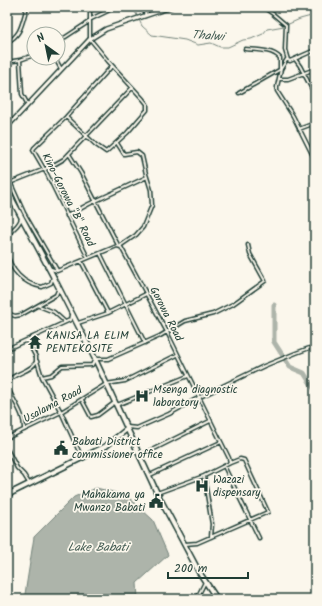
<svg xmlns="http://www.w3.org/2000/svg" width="322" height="606" font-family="Kalam,sans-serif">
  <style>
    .water { fill: #adb4aa; stroke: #74847b }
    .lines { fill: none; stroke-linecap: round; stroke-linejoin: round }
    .stream { stroke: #74847b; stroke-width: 1 }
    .river { stroke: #adb4aa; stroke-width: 5 }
    .street-casing { stroke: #1f3d34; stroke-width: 5 }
    .secondary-casing { stroke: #1f3d34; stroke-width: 6 }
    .highway-casing { stroke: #1f3d34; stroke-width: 7 }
    .street { stroke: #fbf7ec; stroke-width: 2 }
    .secondary { stroke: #fbf7ec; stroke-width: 3 }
    .highway { stroke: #fbf7ec; stroke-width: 4 }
    .labels { text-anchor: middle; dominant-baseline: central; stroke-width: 3.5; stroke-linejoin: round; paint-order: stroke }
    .street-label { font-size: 11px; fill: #1f3d34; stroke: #fbf7ec }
    .poi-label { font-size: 11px; fill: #1f3d34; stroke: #fbf7ec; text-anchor: start }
    .water-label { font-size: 12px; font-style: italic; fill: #425b52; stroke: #fbf7ec }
  </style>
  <rect width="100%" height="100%" fill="#fbf7ec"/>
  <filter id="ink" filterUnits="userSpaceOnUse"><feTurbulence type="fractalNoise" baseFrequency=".025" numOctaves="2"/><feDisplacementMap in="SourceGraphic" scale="8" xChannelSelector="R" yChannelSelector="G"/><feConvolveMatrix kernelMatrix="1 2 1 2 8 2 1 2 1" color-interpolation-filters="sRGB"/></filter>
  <g filter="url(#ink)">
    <path class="water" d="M96 488 126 495 153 520 168 555 137 583 138 599H26L25 594 34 537 74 497Z"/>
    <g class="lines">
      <path class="stream" d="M133 7 142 26 152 35 185 40 198 45 211 43 220 47H228L243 40 251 39 263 34 267 29 284 26 300 19 315 15"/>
      <path class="river" d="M274 305V342L290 367 304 373 315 390"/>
      <defs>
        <path id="street" d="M263 7 273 14 286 25 285 50 288 60 290 61 315 50
          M145 16 146 7
          M91 19 116 7
          M7 42C22 35 22 22 27 7
          M58 42 90 21
          M245 49C256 50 272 49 280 58V69
          M55 58 61 69
          M287 59 281 69 277 87V91L293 116 315 160
          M295 59 300 66 315 95
          M20 60 22 94 28 105
          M7 62 20 60 34 55
          M280 79H288L315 69
          M239 93 281 69
          M66 117 96 145 106 152 127 133 147 110V104L143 99 108 61 90 39V7
          M299 129 315 123
          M117 143 124 154 137 152 142 156 146 174 151 190 152 205 143 227 136 235 120 246
          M69 154 81 173 118 245
          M7 184 50 167 64 159 132 88
          M11 184 24 213 57 270
          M67 216 89 204 147 177
          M7 239C11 227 19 228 21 218
          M7 252C10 270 23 284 42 287L51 283 53 277
          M100 253 145 343
          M88 258 47 174 33 150 34 148 66 117 112 66
          M81 261 108 313
          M51 269 57 271 117 246 121 247 167 332 229 458 230 463 204 476 157 493
          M39 306 54 312 65 322
          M7 313 15 316 21 315 56 295 59 288
          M78 323 108 313 146 294
          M7 349 70 320 71 315
          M37 361 42 377 61 412 82 458
          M42 377 51 375 62 366 92 365 95 359H108L160 336 185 321 213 314 233 304 265 281 250 254 248 245
          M7 383C13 372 30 373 36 362V357L27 340
          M7 385C12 400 25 413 24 430
          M82 400 91 417 98 415 114 403
          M117 405 188 376
          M127 427 137 428 169 414 200 397 264 366 296 353 315 346
          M7 438 61 412 106 384 125 381 177 355
          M7 449 17 468 24 475 29 483
          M140 456 210 421
          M224 466 259 538
          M150 475 221 442
          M204 476 212 524 211 537
          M185 544 197 543 268 512 244 460 240 459 230 463
          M194 599 199 594 205 582"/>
        <path id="secondary" d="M7 127 90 39 106 29 171 7"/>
        <path id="highway" d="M7 190 53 276 95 359 157 493 199 572 217 599
          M7 495 106 446 127 429"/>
      </defs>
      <use href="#street" class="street-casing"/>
      <use href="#secondary" class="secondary-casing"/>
      <use href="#highway" class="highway-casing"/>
      <use href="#street" class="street"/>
      <use href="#secondary" class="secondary"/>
      <use href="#highway" class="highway"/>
    </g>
  </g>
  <defs>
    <symbol id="temple-bare" viewBox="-9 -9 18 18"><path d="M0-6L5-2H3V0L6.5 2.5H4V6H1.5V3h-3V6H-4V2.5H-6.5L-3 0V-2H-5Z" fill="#1f3d34" stroke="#fbf7ec" stroke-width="2.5" paint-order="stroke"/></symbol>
    <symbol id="hospital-bare" viewBox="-9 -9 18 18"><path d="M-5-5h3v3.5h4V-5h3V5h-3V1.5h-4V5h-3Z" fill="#1f3d34" stroke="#fbf7ec" stroke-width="2.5" paint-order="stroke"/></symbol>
    <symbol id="civic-bare" viewBox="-9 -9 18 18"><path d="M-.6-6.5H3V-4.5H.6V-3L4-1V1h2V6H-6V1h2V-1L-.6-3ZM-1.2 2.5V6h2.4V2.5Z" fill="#1f3d34" stroke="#fbf7ec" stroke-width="2.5" paint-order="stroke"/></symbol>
  </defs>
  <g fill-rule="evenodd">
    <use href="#temple-bare" x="25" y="332" width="20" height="20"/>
    <use href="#hospital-bare" x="132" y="386" width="20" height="20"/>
    <use href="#civic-bare" x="51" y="438" width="20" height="20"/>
    <use href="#hospital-bare" x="192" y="476" width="20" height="20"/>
    <use href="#civic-bare" x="146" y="491" width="20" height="20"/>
  </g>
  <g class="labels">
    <g class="street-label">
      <text transform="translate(68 200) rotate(63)">Kino-Gorowa "B" Road</text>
      <text transform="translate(166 314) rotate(63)">Gorowa Road</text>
      <text transform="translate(53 405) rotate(-28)">Usalama Road</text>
    </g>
    <g class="poi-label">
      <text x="46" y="336">KANISA LA ELIM<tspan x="46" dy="13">PENTEKOSITE</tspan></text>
      <text x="153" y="390">Msenga diagnostic<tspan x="153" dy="13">laboratory</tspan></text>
      <text x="72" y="442">Babati District<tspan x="72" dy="13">commissioner office</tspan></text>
      <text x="213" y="480">Wazazi<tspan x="213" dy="13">dispensary</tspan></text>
      <text x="145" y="495" text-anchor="end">Mahakama ya<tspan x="145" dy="13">Mwanzo Babati</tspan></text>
    </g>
    <g class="water-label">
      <text transform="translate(208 36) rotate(4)">Thalwi</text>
      <text x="98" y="547">Lake Babati</text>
    </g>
  </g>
  <rect width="322" height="606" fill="none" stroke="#fbf7ec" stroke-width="24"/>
  <rect x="12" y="12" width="298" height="582" fill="none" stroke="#1f3d34" stroke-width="1.5" filter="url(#ink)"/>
  <g transform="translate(46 46) rotate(327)"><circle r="19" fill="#fbf7ec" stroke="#a3ada2"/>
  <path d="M0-3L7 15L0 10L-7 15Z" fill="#1f3d34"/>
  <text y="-6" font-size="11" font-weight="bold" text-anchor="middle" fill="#1f3d34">N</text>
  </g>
  <path d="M168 572v6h80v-6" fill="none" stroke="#1f3d34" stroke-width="2"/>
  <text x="174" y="572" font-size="12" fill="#1f3d34" stroke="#fbf7ec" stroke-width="3" paint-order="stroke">200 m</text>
</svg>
